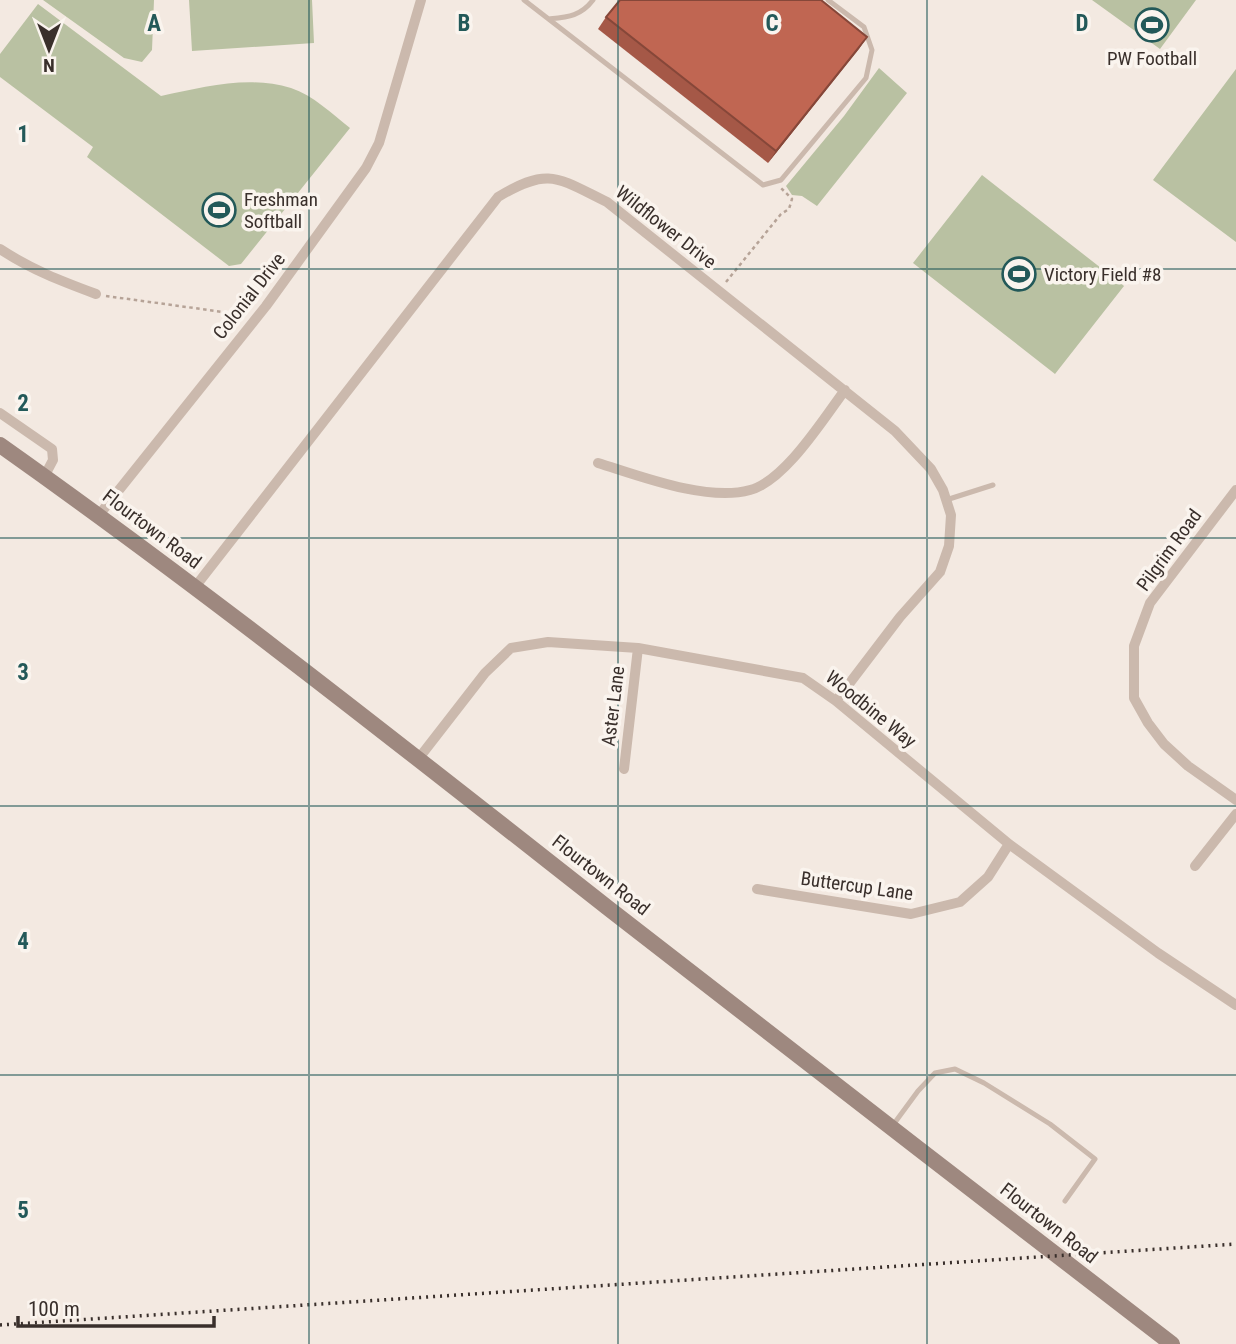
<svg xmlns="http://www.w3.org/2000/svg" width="1236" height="1344" font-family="'Roboto Condensed',sans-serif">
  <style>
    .green { fill: #b9c1a2 }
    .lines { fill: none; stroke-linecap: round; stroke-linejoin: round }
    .path { stroke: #b6a397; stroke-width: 2.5; stroke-dasharray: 3.5 3.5; stroke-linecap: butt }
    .lane { stroke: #cbb9ad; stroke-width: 5 }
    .street { stroke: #cbb9ad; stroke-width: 10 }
    .secondary { stroke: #9e887f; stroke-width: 16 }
    .rail { stroke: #392f2b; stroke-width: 3.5; stroke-dasharray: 2 5; stroke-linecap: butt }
    .wall { fill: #a55847 }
    .shaded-wall { fill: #864739 }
    .building { fill: #c06652; stroke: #864739; stroke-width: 2 }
    .grid { fill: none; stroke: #235959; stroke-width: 2; stroke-opacity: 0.55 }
    .labels { text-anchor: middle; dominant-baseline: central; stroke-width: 7; stroke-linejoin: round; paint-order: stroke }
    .poi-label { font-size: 19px; fill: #392f2b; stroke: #faf4ee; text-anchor: start }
    .street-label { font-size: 19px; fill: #392f2b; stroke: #faf4ee }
    .grid-label { font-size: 23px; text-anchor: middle; font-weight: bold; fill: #235959; stroke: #faf4ee; stroke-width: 7; stroke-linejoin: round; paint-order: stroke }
  </style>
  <rect width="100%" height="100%" fill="#f3e9e1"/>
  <path class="green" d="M43 0H154L152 50 142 62 124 58Z
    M189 0H312L314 43 192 51Z
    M1092 0H1196L1160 49Z
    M38 4 161 96C204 87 248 75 291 88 313 95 332 114 350 128L241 264 229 266 87 157 93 147 0 77V54Z
    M879 68 907 93 817 206 802 196 792 195 786 186 844 116Z
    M1236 69V242L1153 180Z
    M982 175 1124 286 1055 374 913 263Z"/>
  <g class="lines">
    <path class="path" d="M726 282 781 214 789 209 792 199 781 188
      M106 296 245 315"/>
    <path class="lane" d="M524 0 763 185 781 180 866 78 872 50 864 27 828 0
      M549 19C568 17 581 16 593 0
      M946 500 993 485
      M893 1125 918 1091 935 1073 955 1069 984 1083 1050 1124 1095 1159 1065 1201"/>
    <path class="street" d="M0 249C32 270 61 281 96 294
      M0 413 52 449 53 460 44 477
      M598 463C640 476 707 502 750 490 785 481 824 418 845 390
      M1236 490 1150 603 1134 646V698L1148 723 1164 744 1188 766 1236 800
      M99 515 266 306 366 168 379 143 421 0
      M195 587 498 197C549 166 558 178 607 202L895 431 931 469 943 490 951 515 949 546 940 572 900 617 836 701
      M419 758 485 673 511 648 548 642 638 648 803 678 836 701 1009 844 1158 953 1236 1005
      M624 769 638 648
      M1195 866 1236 814
      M757 889 911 914 960 902 988 877 1009 844"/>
    <path class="secondary" d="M0 445C208 592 408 751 608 908 795 1054 984 1199 1172 1344"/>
    <path class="rail" d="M0 1325 1236 1244"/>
  </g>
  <path class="wall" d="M606 17 867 37 768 163 598 29Z"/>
  <path class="shaded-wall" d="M867 37 859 49 768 163 776 151Z"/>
  <path class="building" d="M620 0H821L867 37 776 151 606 17Z"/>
  <path class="grid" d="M309 0V1344M618 0V1344M927 0V1344M0 269H1236M0 538H1236M0 806H1236M0 1075H1236"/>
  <defs>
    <symbol id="stadium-ring" viewBox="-11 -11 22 22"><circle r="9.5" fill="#faf4ee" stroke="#235959" stroke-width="1.5"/><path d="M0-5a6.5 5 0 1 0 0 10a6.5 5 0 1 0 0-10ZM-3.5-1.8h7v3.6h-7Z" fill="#235959"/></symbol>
  </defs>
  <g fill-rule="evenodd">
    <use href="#stadium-ring" x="1133" y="6" width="38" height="38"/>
    <use href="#stadium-ring" x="200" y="191" width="38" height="38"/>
    <use href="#stadium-ring" x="1000" y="255" width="38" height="38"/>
  </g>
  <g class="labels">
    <g class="poi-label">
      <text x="1152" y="58" text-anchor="middle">PW Football</text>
      <text x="244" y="199">Freshman<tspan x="244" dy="22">Softball</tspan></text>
      <text x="1044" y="274">Victory Field #8</text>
    </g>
    <g class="street-label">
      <text transform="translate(666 227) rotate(38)">Wildflower Drive</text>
      <text transform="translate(249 296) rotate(-52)">Colonial Drive</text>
      <text transform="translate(152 529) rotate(37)">Flourtown Road</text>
      <text transform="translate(1169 550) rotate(-54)">Pilgrim Road</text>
      <text transform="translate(613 706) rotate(-83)">Aster Lane</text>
      <text transform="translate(871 709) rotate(39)">Woodbine Way</text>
      <text transform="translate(601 875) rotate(38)">Flourtown Road</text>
      <text transform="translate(857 886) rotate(8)">Buttercup Lane</text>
      <text transform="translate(1049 1223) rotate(38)">Flourtown Road</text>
    </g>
  </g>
  <g class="grid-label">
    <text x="154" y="31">A</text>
    <text x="464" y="31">B</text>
    <text x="772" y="31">C</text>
    <text x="1082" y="31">D</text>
    <text x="23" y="142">1</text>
    <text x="23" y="411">2</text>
    <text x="23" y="680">3</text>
    <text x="23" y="949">4</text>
    <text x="23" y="1218">5</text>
  </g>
  <g transform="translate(49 49) rotate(180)" stroke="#faf4ee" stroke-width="5" paint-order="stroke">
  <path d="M0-5L12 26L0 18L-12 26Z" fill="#392f2b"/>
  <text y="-10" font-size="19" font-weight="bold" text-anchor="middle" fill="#392f2b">N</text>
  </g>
  <path d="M18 1316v10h196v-10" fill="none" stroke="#392f2b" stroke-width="3.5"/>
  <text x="28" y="1316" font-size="21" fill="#392f2b" stroke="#faf4ee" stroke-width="5" paint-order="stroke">100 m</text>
</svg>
